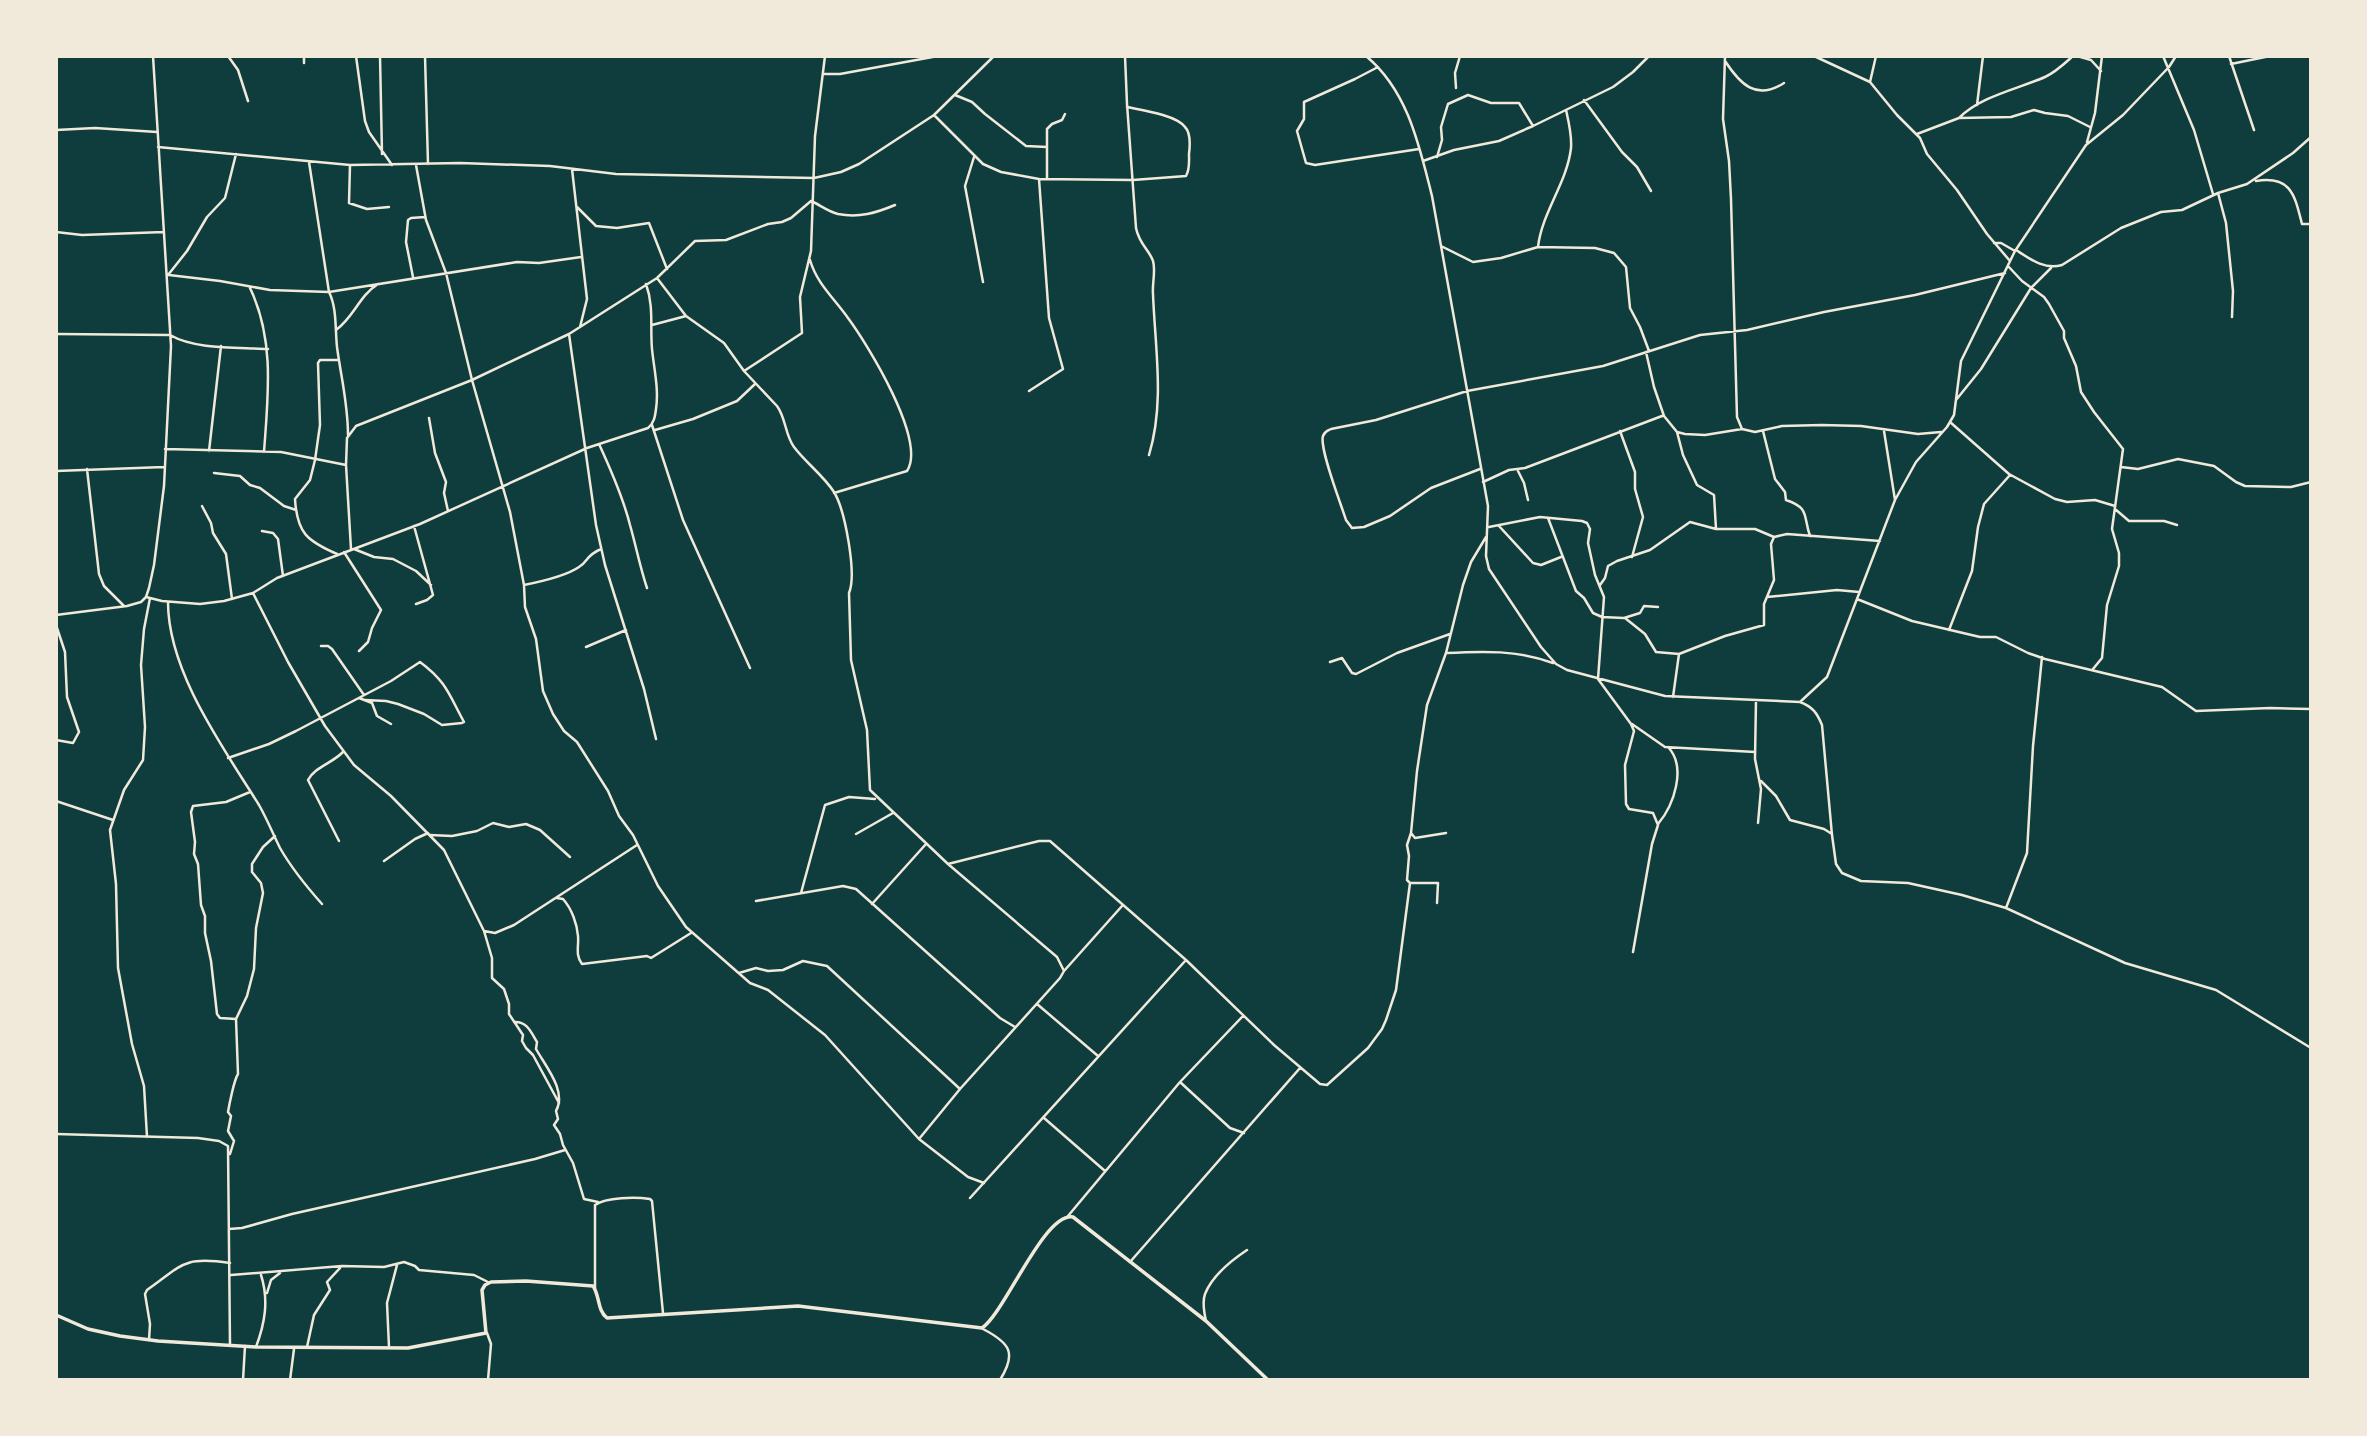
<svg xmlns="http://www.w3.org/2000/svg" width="2367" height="1436" font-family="'Asap Condensed',sans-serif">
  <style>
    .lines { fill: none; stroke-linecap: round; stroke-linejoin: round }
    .minor { stroke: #f1e9da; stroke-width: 2.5 }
    .tertiary { stroke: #f1e9da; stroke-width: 3.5 }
  </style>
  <rect width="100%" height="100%" fill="#0f3d3e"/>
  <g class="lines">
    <path class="minor" d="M228 56 238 70 248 101
      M304 56V63
      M356 56 365 121 369 132 392 165
      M380 56 382 154
      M425 56 428 164
      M1125 56 1127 104 1136 228C1139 244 1150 251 1153 261 1156 270 1152 284 1153 294 1155 348 1165 402 1149 455
      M1366 56C1408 91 1419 145 1432 196L1488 506 1486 556 1489 569 1541 647 1556 664 1567 670 1665 696 1800 702C1813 707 1817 713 1822 725L1832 835 1836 864 1842 873 1861 881 1908 883 1962 895 2006 908 2125 963 2216 990 2311 1048
      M1725 56 1723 119 1729 161 1731 199 1737 417 1742 429
      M1814 56 1870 82 1897 115 1920 138 1927 154 1957 190 1987 234 2010 261
      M2077 56 2091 60 2101 71
      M2163 56 2194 130 2213 194
      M2229 56 2254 130
      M1725 61C1740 84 1756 101 1784 83
      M2231 64 2270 56
      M1378 67 1355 79 1304 102V119L1297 131 1306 163 1315 165 1419 149
      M823 74H840L938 56
      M1870 82 1876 56
      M1456 88 1455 73 1460 56
      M955 95 972 102 985 114 1026 146 1047 147
      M1584 100 1622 152 1637 167 1651 191
      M1977 105 1983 56
      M934 115 983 164 1001 172 1039 179 1049 318 1063 369 1029 391
      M1959 118C1981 96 2018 89 2045 77 2056 72 2064 64 2073 56
      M56 130 95 128 157 132
      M1917 134 1959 118 2011 117 2034 110 2045 113 2068 116 2090 127
      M2087 142 2095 113 2102 56
      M158 147 350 165 460 163 550 166 616 174 814 178 841 172 859 164 934 115 994 56
      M974 157 965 186 983 282
      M1437 157 1442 140 1441 127 1448 104 1468 95 1491 103H1519L1533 126
      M1423 161 1454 150 1499 141 1533 126 1613 87 1633 72 1649 56
      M309 162 329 292C337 308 335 328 337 347 341 377 348 404 348 435
      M350 165 349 203 367 209 389 207
      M416 165 426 220 446 273 472 380 510 512 524 585 525 607 536 639 543 691 553 714 564 731 577 742 608 791 619 816 633 835 658 886 686 927 750 983 768 990 825 1035 919 1139 968 1177 984 1183
      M572 169 587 299 580 327
      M1039 179 1133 180 1186 176C1190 169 1189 162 1189 154 1190 146 1191 133 1185 127 1176 115 1141 110 1127 107
      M1047 179V129L1052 124 1062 120 1065 114
      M2256 181C2292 175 2295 197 2302 224H2311
      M2218 193 2226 223 2233 291 2232 317
      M577 207 596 226 617 228 649 223 667 269
      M56 232 82 235 164 232
      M1994 243H2001L2015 251
      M1441 246 1473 262 1501 258 1538 247 1595 248 1614 253 1626 267 1630 308 1640 327 1649 351
      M1538 247C1542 212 1567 183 1571 148 1572 135 1569 123 1566 110
      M2016 250C2030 259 2044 270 2062 265L2121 228 2161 212 2182 210 2218 193 2247 184 2293 153 2311 137
      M810 260C817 284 834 298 848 318 868 345 927 441 907 471L834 493
      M2008 266 2022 281 2044 297 2049 304 2064 331V338L2076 366 2081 392 2094 412 2123 449 2112 529 2119 553V566L2107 605 2102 658 2093 669
      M168 275 187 251 207 217 225 198 236 154
      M169 275 220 281 270 290 329 292 517 262 539 263 581 257
      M413 277 406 242 408 220 411 218 425 217
      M657 278 686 316 724 343 744 371 777 406C786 418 785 435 794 447 806 463 823 475 834 492 845 510 857 574 849 593L851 660 867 730 870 790 948 864 1057 957 1064 971 1060 978 960 1089 919 1139
      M250 288C275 340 268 396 264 452
      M652 325 686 316
      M336 330C354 317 359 296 378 284
      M56 334 170 335C196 350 238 347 268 349
      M569 334 596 525 605 565 644 689 656 739
      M1646 352 1654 387 1664 416
      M744 371 802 333 800 297 811 251 815 136 825 56
      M1956 400 1981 369 2031 288 2051 268
      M429 418 435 453 446 482 444 493 448 511
      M1950 422 2009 474 2055 499 2067 502 2095 500 2115 506
      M652 425 683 520 750 668
      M655 430 693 419 737 401 755 384
      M1620 431 1635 472V489L1643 517 1632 557
      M1763 431 1775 479 1785 492 1786 500C1810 508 1803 516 1810 536
      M1884 431 1895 500
      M1677 432 1683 455 1697 485 1714 495 1716 529
      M599 444C611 470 623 497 630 525 636 546 640 567 647 588
      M165 449 281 452 346 465
      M209 451 221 346
      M2121 467 2138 469 2178 459 2214 466 2236 482 2245 486 2291 487 2311 482
      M87 469 99 574 104 586 124 606
      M1480 469 1431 488 1390 516 1364 527 1352 528 1346 520C1341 504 1319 448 1323 436 1325 431 1327 431 1331 429L1376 420 1467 391 1603 366 1700 335 1747 330 1824 312 1915 295 2005 273
      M56 471 164 467
      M1518 471 1524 483 1528 500
      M214 473 240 476 250 485 260 488 284 506 296 510
      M1483 482 1509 470 1525 468 1662 416H1664L1677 432 1685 434 1705 435 1742 429 1755 432 1782 426 1822 425 1861 426 1918 434 1941 432
      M202 506 211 523 213 533 226 554 232 599
      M2115 509 2129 521H2164L2177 525
      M1548 518 1576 591 1584 598 1593 613 1602 617 1624 618 1640 613 1644 606 1658 607
      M414 526 433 595 427 600 416 604
      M1499 526 1533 563 1541 565 1561 557
      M1489 527 1540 517 1582 521 1587 523 1590 529 1588 543 1595 575 1604 597 1598 679 1631 724 1634 731 1625 765 1626 804 1629 809 1653 813 1658 825 1652 844 1633 952
      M262 531 273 533 278 539 283 576
      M351 549 346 465 347 438 356 426 472 380 569 334 657 278 695 241 726 240 768 224 782 222 791 218 811 201C820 205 829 212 838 214 859 218 876 213 895 205
      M354 549 374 557 393 559 416 571 431 585
      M344 552 381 610 372 628 368 642 359 651
      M337 554C307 541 297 533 295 499L310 480 315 460 320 425 318 363 320 360H339
      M524 585C539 582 566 576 579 567 589 561 585 556 601 549
      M1600 585 1605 578 1608 566 1617 561 1650 550 1690 522 1716 529H1755L1774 537
      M253 593 288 662 325 726 354 765 391 796 444 850 484 931 495 933 514 925 637 845
      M146 597 162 601 200 604 224 601 253 593 277 578 420 524 587 448 648 428C654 423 655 417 656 409 659 389 654 369 652 349 650 327 654 306 646 284
      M1767 597 1837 590 1859 592
      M1857 599 1912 621 1980 637H1996L2028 653 2045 659 2162 687 2196 711 2270 708 2311 709
      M168 602C168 672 223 747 259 805 267 819 273 834 280 848 292 869 306 886 322 904
      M56 615 127 606 141 602 146 597 149 588 154 565 164 486 171 346 153 56
      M1625 618 1645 634 1656 652 1679 654
      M56 625 65 652 67 697 79 732 73 743 56 740
      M1949 630 1972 571 1978 527 1984 504 2010 475
      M321 646H328L332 649 364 695
      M586 647 626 630
      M1446 653C1483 651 1518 650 1553 663
      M1330 662 1342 658 1352 673 1356 674 1397 653 1450 634
      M1673 697 1679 654 1725 636 1764 625V604L1774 580 1771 544 1774 537 1787 534 1880 541
      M359 698 372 703 377 716 391 724
      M1756 700 1755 759 1761 789 1758 823
      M1800 702 1827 677 1895 500 1916 462 1947 427 1954 415 1961 361 2015 251 2086 145 2123 115 2169 67 2176 56
      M1632 724 1665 747 1755 752
      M228 758 269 744 296 731 391 681 420 662C447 682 449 695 464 722L462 723 442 725 424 714 398 704 386 701 365 700
      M1761 781 1776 796 1790 820 1824 829 1832 834
      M56 801 113 820
      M1658 824C1674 805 1687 767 1668 747
      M1411 833 1407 845 1409 856 1407 880 1410 883H1438L1437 903
      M1446 833 1415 838 1411 833 1417 771 1427 705 1446 653 1463 585 1471 562 1486 537
      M856 834 893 813
      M430 835 452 836 477 831 493 823 509 827 526 824 540 830 570 857
      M339 841 308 780C315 767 331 764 343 752
      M384 861 415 839 428 833
      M948 864 1039 841H1050L1186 960 1274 1045 1320 1084 1327 1085 1368 1048 1382 1029 1386 1020 1396 990 1410 883
      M801 893 825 805 849 797 875 799
      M557 898 563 899C572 909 577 924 578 936 579 946 575 955 582 964L647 956 651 958 691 933
      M756 901 843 886 856 889 1000 1018 1015 1027
      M872 904 926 844
      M2006 908 2027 853 2033 746 2042 657
      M484 931 492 958V978L504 989 509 1004V1014L523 1035 522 1041 526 1048 533 1055 559 1103
      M1064 971 1122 906
      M739 973 756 968 768 971 783 970 803 961 827 966 960 1089
      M1037 1004 1098 1056
      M236 1019 220 1018 217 1014 211 961 205 933V916L201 905 198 864 194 854 195 842 191 812 193 806 226 802 250 792
      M514 1022C527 1021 531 1032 537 1042L536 1049C546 1067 567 1091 556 1111L558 1119 554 1125 560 1134 563 1145 573 1163 584 1199 598 1202
      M1180 1082 1230 1128 1244 1133
      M1044 1118 1105 1171
      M56 1134 198 1138 219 1141 228 1146 230 1345
      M147 1137 144 1086 132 1044 118 968 116 884 110 830 124 790 143 760 145 727 141 665 144 629 150 598
      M230 1154 234 1141 228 1131 231 1116 228 1112C229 1106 234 1080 238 1074L236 1019 247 996 254 969 256 928 263 893 261 883 252 872V864L263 847 275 836
      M970 1198 1186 960
      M1068 1216 1180 1082 1243 1016
      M229 1229 242 1228 292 1214 535 1159 565 1150
      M1130 1262 1300 1068
      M231 1275 342 1266 384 1267 404 1262 415 1266 419 1270 474 1275 488 1282
      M595 1288V1205C606 1197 636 1197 650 1199L652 1201 663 1313
      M267 1293 271 1280 280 1273
      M1206 1321C1204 1312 1202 1302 1205 1294 1212 1276 1232 1260 1247 1250
      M983 1329C1010 1343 1017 1353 1000 1380
      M487 1333 491 1344 488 1380
      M149 1340 150 1324 145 1294 147 1290C183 1265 182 1256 230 1263
      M256 1347C265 1323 269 1300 261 1275
      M307 1347 314 1315 330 1290 327 1282 340 1268
      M389 1347 387 1303 397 1265
      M243 1380 245 1346
      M290 1380 294 1349"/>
    <path class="tertiary" d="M56 1315 88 1329 120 1336 158 1341 256 1347 408 1348 486 1333 482 1290 485 1285 491 1282 526 1281 593 1286C600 1296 597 1310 607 1318L798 1306 982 1328C1005 1313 1044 1212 1073 1217L1206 1321 1268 1380"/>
  </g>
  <rect width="2367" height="1436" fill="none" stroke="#f1e9da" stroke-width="116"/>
</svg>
